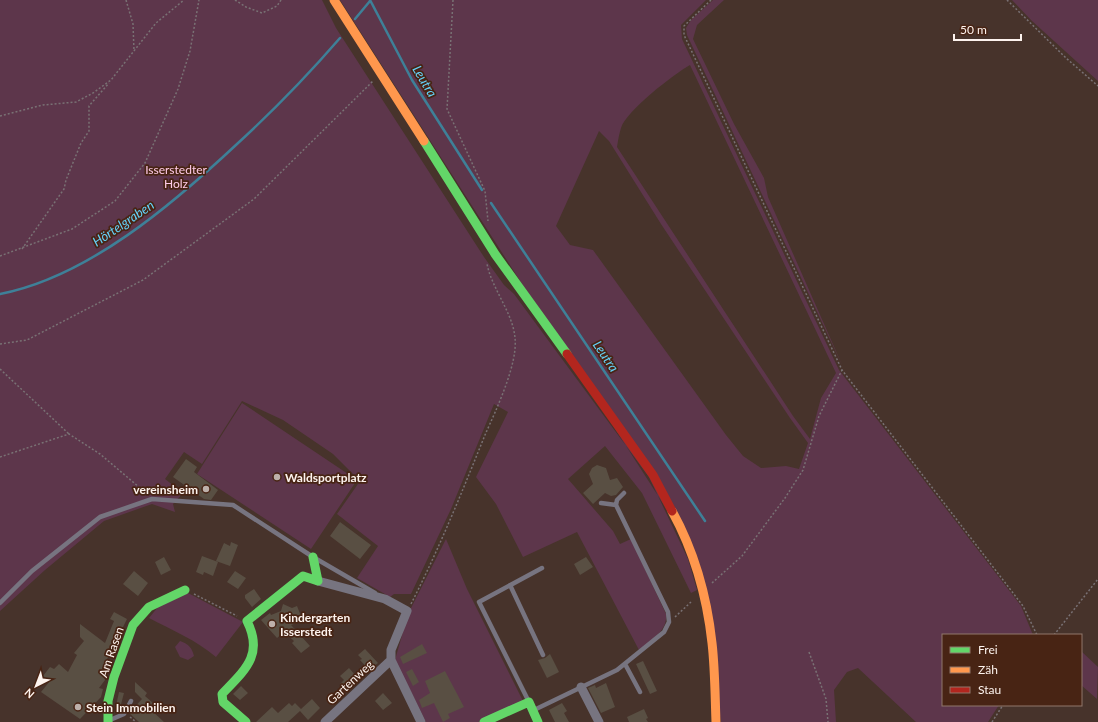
<svg xmlns="http://www.w3.org/2000/svg" width="1098" height="722" font-family="Lato,sans-serif">
  <style>
    .green { fill: #5d364b; fill-rule: evenodd }
    .lines { fill: none; stroke-linecap: round; stroke-linejoin: round }
    .stream { stroke: #3e8098; stroke-width: 2.5 }
    .building { fill: #594f43 }
    .path { stroke: #797174; stroke-width: 1.5; stroke-dasharray: 2 2; stroke-linecap: butt }
    .lane { stroke: #777480; stroke-width: 4.5 }
    .street { stroke: #777480; stroke-width: 9 }
    .fast { stroke: #63d668; stroke-width: 9 }
    .slow { stroke: #ff974d; stroke-width: 9 }
    .jam { stroke: #b3261e; stroke-width: 9 }
    .poi-dot { fill: #bdb0aa; stroke: #482414; stroke-width: 1.5 }
    .labels { text-anchor: middle; dominant-baseline: central; stroke-width: 3.5; stroke-linejoin: round; paint-order: stroke }
    .park-label { font-size: 12px; fill: #ffcbe8; stroke: #482414 }
    .poi-label { font-size: 12px; font-weight: bold; fill: #fdf3ee; stroke: #482414; text-anchor: start }
    .street-label { font-size: 12px; fill: #fdf3ee; stroke: #482414 }
    .water-label { font-size: 13px; font-style: italic; fill: #64d2f9; stroke: #482414 }
  </style>
  <rect width="100%" height="100%" fill="#47332b"/>
  <path class="green" d="M0 0H322L336 28 484 257 504 285 514 294 649 477 688 559 697 590 691 593 642 493 605 446 568 479 613 531 620 544 631 539 666 614C668 631 651 640 639 650L577 532 523 557 496 504 476 477 508 412 494 404 451 509 411 594H394L390 597 357 578 378 546 337 514 360 481 333 454 283 420 242 401 202 464 184 452 165 479 183 493 173 504 175 512 152 504 104 521 45 570 0 611Z
    M340 0H706L681 25 682 39 839 370 1021 606 1033 635H943V705H999L988 722H916L858 668 847 672 834 690 836 722H721L696 555ZM690 65 836 373 821 398 810 439 793 416 617 147C618 141 619 134 621 128 626 111 674 74 690 65ZM599 131 609 141 661 224 790 418 808 443 799 469 786 466 761 468 743 456 726 435 593 250 570 245 556 226Z
    M713 0H724L697 25 693 39 734 124 764 178 768 197 843 367 687 35 686 28 691 20Z
    M1012 0H1098V81L1032 21Z
    M242 403 357 480 311 549 197 474Z
    M446 539 467 589 523 701 479 722H426L395 660 408 614Z
    M188 593 243 622 216 657C196 640 172 630 149 618L158 607Z
    M180 641C189 644 192 648 194 656L188 660 180 657 175 647Z
    M1081 651 1098 667 1097 699 1081 685Z"/>
  <g class="lines">
    <path class="stream" d="M370 0 412 80 482 190
      M355 19 370 1
      M491 203 705 521
      M0 294C88 277 173 204 237 144 273 111 308 75 340 38"/>
  </g>
  <path class="building" d="M186 459 197 467 194 472 218 490 211 500 204 499 173 477Z
    M597 465 606 468 610 480 617 478 623 487 616 495 611 496 605 493 593 504 583 493 593 484 589 474 592 468Z
    M340 522 371 545 360 559 330 536Z
    M231 542 238 545 230 566 216 561 224 543 230 546Z
    M202 556 218 562 213 576 204 572 203 575 196 572Z
    M164 557 171 570 161 575 155 562Z
    M586 557 593 567 580 575 574 564Z
    M134 571 148 583 138 596 123 584Z
    M235 571 246 578 238 589 227 582Z
    M254 589 261 599 252 607 245 598V595Z
    M283 604 292 608 297 606 303 621 291 625 310 646 301 653 292 643 294 641 284 632 277 638 261 620 270 613 271 615 281 611Z
    M114 612 127 619 105 663 110 666 104 676 105 680 99 688 103 689 101 697 80 719 41 692 50 681 43 676 50 667 54 669 59 664 68 672 77 655 74 653 84 641 80 637V624L105 643 114 621 110 619Z
    M422 644 427 653 403 664 400 657Z
    M365 649 378 663 369 670 360 660 362 659 358 655Z
    M550 654 559 672 547 678 538 660 545 658Z
    M643 661 657 691 650 694 636 664Z
    M349 668 356 676 353 679 356 683 346 691 340 684 344 680 340 676Z
    M412 669 419 682 413 686 406 672Z
    M445 671 464 707 448 714 450 718 443 722 434 703 422 708 419 700 430 693 425 681Z
    M135 682 147 693 145 696 153 703 149 708 164 722H139L129 713 142 699 135 692Z
    M606 683 615 707 601 713 588 688 595 685 596 688Z
    M241 686 248 693 240 700 233 694Z
    M119 692 124 693 120 708 116 706Z
    M383 693 392 703 383 710 375 701Z
    M312 699 320 708 308 720 300 711 288 722H256L272 707 278 713 289 703 292 706 295 703 301 709Z
    M562 703 567 711 564 713 569 722H555L549 710Z
    M644 709 648 718 646 719 648 722H629L627 717Z"/>
  <g class="lines">
    <path class="path" d="M126 0 133 24 134 51
      M235 0 246 7 262 13 277 6 281 0
      M453 0 447 109 485 191 488 221
      M711 0 684 26V35L842 370 1023 606 1037 635
      M1007 0 1066 58 1098 86
      M0 116 43 105 76 102 93 93 111 80 156 23 184 0
      M22 249 64 189 66 180 81 143 89 131V106L109 83
      M0 256 72 229 115 201 145 163 178 89 190 51 199 0
      M0 344 27 340 143 280 254 199 373 81
      M0 369 69 434
      M0 457 69 434 100 454 146 493
      M712 583 742 556 785 498 803 470 819 416 842 370
      M194 594 237 616
      M411 604C439 549 462 492 485 435 496 410 518 364 515 338 513 313 492 289 487 264
      M675 617 691 602
      M1054 635 1098 579
      M809 652 826 699 828 722
      M130 717 136 722
      M992 722 1003 705"/>
    <path class="lane" d="M616 505 617 500 624 493
      M510 585 543 655
      M0 603 32 571 100 517 152 499 233 505 313 557 375 593
      M625 664 640 692
      M528 700 479 602 542 568
      M534 710 617 670 664 632 669 622 668 612 616 505 601 503
      M110 720 124 714 131 701"/>
    <path class="street" d="M318 581 385 599 407 611 391 650V660L325 722
      M391 660 421 722
      M581 687 599 722"/>
    <path class="fast" d="M424 141 495 254 567 354
      M108 722V701L114 677 133 625 149 607 185 590
      M246 722 223 702 222 694C245 670 264 655 247 621L303 576 318 581 313 557
      M484 722 529 702 538 722"/>
    <path class="slow" d="M334 0 424 141
      M672 511C694 551 707 597 712 643 715 669 715 696 716 722"/>
    <path class="jam" d="M567 354 653 475 672 511"/>
  </g>
  <g class="poi-dot">
    <circle cx="277" cy="477" r="4"/>
    <circle cx="206" cy="489" r="4"/>
    <circle cx="272" cy="624" r="4"/>
    <circle cx="78" cy="707" r="4"/>
  </g>
  <g class="labels">
    <g class="park-label">
      <text x="176" y="169">Isserstedter<tspan x="176" dy="14">Holz</tspan></text>
    </g>
    <g class="poi-label">
      <text x="285" y="477">Waldsportplatz</text>
      <text x="198" y="489" text-anchor="end">vereinsheim</text>
      <text x="280" y="617">Kindergarten<tspan x="280" dy="14">Isserstedt</tspan></text>
      <text x="86" y="707">Stein Immobilien</text>
    </g>
    <g class="street-label">
      <text transform="translate(111 652) rotate(-71)">Am Rasen</text>
      <text transform="translate(350 682) rotate(-43)">Gartenweg</text>
    </g>
    <g class="water-label">
      <text transform="translate(425 81) rotate(59)">Leutra</text>
      <text transform="translate(123 223) rotate(-34)">Hörtelgraben</text>
      <text transform="translate(606 356) rotate(56)">Leutra</text>
    </g>
  </g>
  <rect x="942" y="634" width="140" height="72" fill="#482414" stroke="#90776b"/>
  <rect x="950" y="647" width="20" height="6" fill="#63d668" stroke="#90776b"/>
  <text x="978" y="654" font-size="12" fill="#fdf3ee">Frei</text>
  <rect x="950" y="667" width="20" height="6" fill="#ff974d" stroke="#90776b"/>
  <text x="978" y="674" font-size="12" fill="#fdf3ee">Zäh</text>
  <rect x="950" y="687" width="20" height="6" fill="#b3261e" stroke="#90776b"/>
  <text x="978" y="694" font-size="12" fill="#fdf3ee">Stau</text>
  <g transform="translate(36 686) rotate(222)" stroke="#482414" stroke-width="3" paint-order="stroke">
  <path d="M0-3L7 15L0 10L-7 15Z" fill="#fdf3ee"/>
  <text y="-6" font-size="11" font-weight="bold" text-anchor="middle" fill="#fdf3ee">N</text>
  </g>
  <path d="M954 34v6h67v-6" fill="none" stroke="#fdf3ee" stroke-width="2"/>
  <text x="960" y="34" font-size="12" fill="#fdf3ee" stroke="#482414" stroke-width="3" paint-order="stroke">50 m</text>
</svg>
